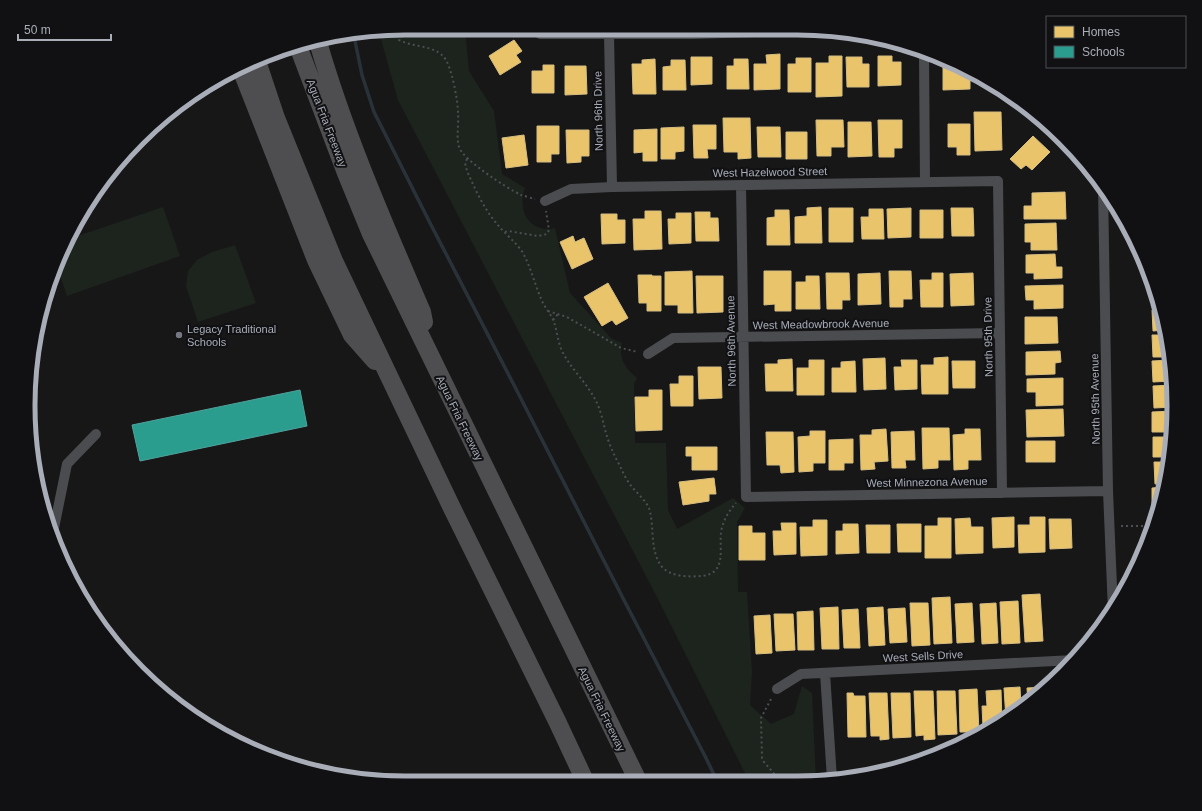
<svg xmlns="http://www.w3.org/2000/svg" width="1202" height="811" font-family="Helvetica,sans-serif">
  <style>
    .green { fill: #1d241e }
    .homes { fill: #e9c46a; stroke: #d6bd81 }
    .schools { fill: #2a9d8f; stroke: #50a29b }
    .lines { fill: none; stroke-linecap: round; stroke-linejoin: round }
    .stream { stroke: #2a3239; stroke-width: 3.5 }
    .path { stroke: #4d4e52; stroke-width: 2; stroke-dasharray: 2 3; stroke-linecap: butt }
    .street { stroke: #4b4c50; stroke-width: 10 }
    .highway { stroke: #4e4e51; stroke-width: 18 }
    .poi-dot { fill: #757880; stroke: #111113; stroke-width: 1.5 }
    .labels { text-anchor: middle; dominant-baseline: central; stroke-width: 4; stroke-linejoin: round; paint-order: stroke }
    .street-label { font-size: 11px; fill: #a8adb8; stroke: #111113 }
    .poi-label { font-size: 11px; fill: #a8adb8; stroke: #111113; text-anchor: start }
    .rim { fill: none; stroke: #a8adb8; stroke-width: 5 }
  </style>
  <rect width="100%" height="100%" fill="#171717"/>
  <path class="green" d="M406 28H465L469 71 494 111 502 174 525 188C517 210 529 234 555 228L570 293 611 338 622 343C618 357 625 369 637 378L634 384 635 443H666L668 510 677 529 733 498 745 508 737 522 738 592H747L752 672 750 705 771 724 794 714 802 686 812 693 816 781 796 783H750L657 597 398 100 379 32Z
    M163 207 180 256 67 296 56 264 69 239Z
    M235 245 256 303 198 322 186 286 188 271 197 260 212 252Z"/>
  <path class="homes" d="M514 40 522 51 516 55 521 62 500 75 489 56Z
    M780 54V89L754 90V64H767L766 55Z
    M829 56H842V96L816 97V63H829Z
    M878 56H892V62H901V85L878 86Z
    M691 57H712V84L691 85Z
    M846 57H862V64H869V87H847Z
    M796 58H811V92H788V64H796Z
    M655 59 656 94H633L632 64H642V60Z
    M734 59H748L749 89H727V66H734Z
    M671 60H685L686 90H663V67L671 66Z
    M943 60 964 67 970 71V89L943 90Z
    M543 65H554V93H532V71H543Z
    M565 66H586L587 94 565 95Z
    M974 112H1001L1002 150 975 151Z
    M723 118H750L751 158 738 159V152H724Z
    M816 120H843L844 147H831V156H817Z
    M878 120H902V148H894V157H879Z
    M848 122H871L872 156 848 157Z
    M948 124H970V155H957V147H948Z
    M693 125H716V149H707L708 158H694Z
    M537 126H559V154H551V162H537Z
    M684 127V151L675 152V159H661V128Z
    M757 127H780L781 157H758Z
    M657 129V161H643V152L634 153V130Z
    M566 130H589V156H581V162L567 163Z
    M786 132H807V159H786Z
    M524 135 528 165 506 168 502 138Z
    M1033 136 1050 152 1032 170 1026 165 1021 169 1010 159Z
    M1065 192 1066 219H1024V206H1032V193Z
    M821 207 822 243H795V217L807 216V208Z
    M829 208H853V242H829Z
    M911 208V237L888 238 887 209Z
    M951 208H973L974 236H952Z
    M869 209H883L884 239H862L861 217H869Z
    M775 210H789L790 245H767V218L775 217Z
    M920 210H943V238H920Z
    M645 211H661L662 249 634 250 633 219H645Z
    M695 212H710V218H718L719 241H696Z
    M676 213H691V243L669 244 668 219H676Z
    M601 214H617V220H625V243L602 244Z
    M1056 223 1057 250H1031V242H1025V224Z
    M573 236 575 242 584 238 593 259 572 269 560 242Z
    M1055 254 1056 267H1062V278L1034 279V273H1026V255Z
    M692 271 693 313H678V305H665V272Z
    M764 271H791V311H775V304L764 305Z
    M889 271H911L912 299H903V307H890Z
    M826 273H849L850 300H842V309H827Z
    M880 273 881 304 858 305V274Z
    M932 273H943V307H921L920 280H932Z
    M973 273 974 305 951 306 950 274Z
    M638 275H652V276H661V311H647V303H639Z
    M696 276H723V312L697 313Z
    M806 276H819L820 309H796V282H806Z
    M608 283 628 318 616 325 612 320 602 326 584 297Z
    M1152 284 1157 298 1152 299Z
    M1063 285V308L1034 309V300H1026L1025 286Z
    M1152 310H1160L1166 330 1153 331Z
    M1025 317H1057L1058 343 1025 344Z
    M1152 335H1167L1169 357H1153Z
    M1060 351 1061 362 1055 363V374L1026 375V352Z
    M948 357V394H922L921 365H934V358Z
    M885 358 886 389 864 390 863 359Z
    M792 359 793 391H766L765 364H778V360Z
    M809 360H824V395H797V368H809Z
    M901 360H917V389L895 390 894 367H902Z
    M1170 360 1172 381 1153 382 1152 361Z
    M855 361 856 392H832V368H841V362Z
    M952 361H975V388H953Z
    M698 367H721L722 398 699 399Z
    M679 376H693V406H671L670 384H679Z
    M1063 378V405L1036 406V392H1027V379Z
    M1172 385 1174 407 1154 408 1153 386Z
    M649 390H662V430L636 431 635 397H649Z
    M1063 409 1064 436 1027 437 1026 410Z
    M1173 411 1171 432H1152V412Z
    M922 428H949L950 460H938V468L923 469Z
    M886 429 888 461 874 462 875 469 861 470 860 435H872V430Z
    M965 429H980L981 460H968V469L954 470 953 435 965 434Z
    M810 431H825V463H813V471L799 472 798 437 810 436Z
    M914 431 915 460H905L906 468H892L891 432Z
    M766 432H793L794 472 781 473 780 465H767Z
    M1153 437H1171L1169 457H1153Z
    M853 439V463H844V470H829V440Z
    M1026 441H1055V462H1026Z
    M686 447H717V470H692V456H686Z
    M1154 462H1168L1165 483 1155 484Z
    M714 478 716 494H709V501L683 505 679 482Z
    M1164 487 1158 509H1152V488Z
    M1014 517V547L993 548 992 518Z
    M1030 517H1045V552L1019 553 1018 525H1030Z
    M938 518H951V558H925V526H938Z
    M970 518 971 527H983V553L956 554 955 519Z
    M1049 519H1071L1072 548 1050 549Z
    M813 520H827V555L801 556 800 527H813Z
    M781 523H796V554L774 555 773 531H782Z
    M843 524H858L859 553 836 554V531H843Z
    M897 524H921V552H898Z
    M866 525H890V553H867Z
    M739 526H752V533H765V560H739Z
    M1040 594 1043 641 1025 642 1022 595Z
    M950 597 952 643 934 644 932 598Z
    M1018 601 1020 643 1002 644 1000 602Z
    M910 603H928L930 645 912 646Z
    M972 603 974 642 957 643 955 604Z
    M996 603 998 643 982 644 980 604Z
    M838 607 839 649H822L820 608Z
    M883 607 885 645 869 646 867 608Z
    M905 608 907 642 890 643 888 609Z
    M858 609 860 648H844L842 610Z
    M813 611 814 650H798L797 612Z
    M774 614H793L795 650 776 651Z
    M770 615 772 653 756 654 754 616Z
    M1020 687 1021 707 1006 720 1004 688Z
    M1045 687 1028 702 1027 688Z
    M977 689 979 732H960L959 690Z
    M1001 690 1002 722 992 727H983L982 706H987L986 691Z
    M914 691H933L935 739 924 740V735L916 736Z
    M937 691H955L957 734 938 735Z
    M847 693H853L854 696H865L866 737H848Z
    M869 693H887L889 739 880 740V736H871Z
    M891 693H910L911 737 893 738Z"/>
  <path class="schools" d="M38 343 39 363H33Z
    M300 390 307 426 140 461 132 425Z"/>
  <g class="lines">
    <path class="stream" d="M354 36 362 75 374 112 429 221 515 387 626 604 705 756 718 783"/>
    <path class="path" d="M396 30 399 40C413 48 436 44 446 60 452 70 458 101 458 113 459 124 456 136 459 147 462 159 508 189 521 195 525 196 531 198 535 199
      M467 159 465 163 467 171C475 189 484 209 497 224 505 234 516 242 523 253 531 268 535 285 542 301 545 308 551 314 554 322 557 331 558 342 562 351 571 369 587 383 596 401 601 411 603 422 606 433 609 444 614 455 620 466 623 473 627 481 632 487 638 494 645 500 649 508 655 527 649 550 662 567 671 577 690 577 702 576 727 573 719 550 721 532 723 520 729 511 736 503
      M505 232 508 231 538 236 547 234 549 230 546 211
      M548 311 567 317 621 348 638 352
      M553 320 558 314
      M1121 526H1152
      M771 699 761 718 762 758 764 762 782 783"/>
    <path class="street" d="M540 28V34H693L816 30
      M609 34 612 187
      M924 54 925 182
      M741 185 746 497 1108 491
      M1103 186 1108 491 1113 611
      M545 201 571 189 612 187 998 181 1002 493
      M648 354 673 338 999 333
      M54 528 67 464 96 434
      M825 673 832 779
      M777 689 801 674 1074 660"/>
    <path class="highway" d="M318 42C345 135 384 223 422 312L424 322
      M298 46 346 173 371 234 639 783
      M257 61 276 118 334 261 451 506 557 721 586 783
      M241 69 316 260 352 335 375 361"/>
  </g>
  <circle class="poi-dot" cx="179" cy="335" r="4"/>
  <g class="labels">
    <g class="street-label">
      <text transform="translate(598 111) rotate(-91)">North 96th Drive</text>
      <text transform="translate(327 123) rotate(69)">Agua Fria Freeway</text>
      <text transform="translate(770 172) rotate(-1)">West Hazelwood Street</text>
      <text transform="translate(821 324) rotate(-1)">West Meadowbrook Avenue</text>
      <text transform="translate(988 337) rotate(-91)">North 95th Drive</text>
      <text transform="translate(731 341) rotate(-91)">North 96th Avenue</text>
      <text transform="translate(1095 399) rotate(-91)">North 95th Avenue</text>
      <text transform="translate(460 418) rotate(64)">Agua Fria Freeway</text>
      <text transform="translate(927 482) rotate(-1)">West Minnezona Avenue</text>
      <text transform="translate(923 656) rotate(-3)">West Sells Drive</text>
      <text transform="translate(602 709) rotate(64)">Agua Fria Freeway</text>
    </g>
    <g class="poi-label">
      <text x="187" y="329">Legacy Traditional<tspan x="187" dy="13">Schools</tspan></text>
    </g>
  </g>
  <path d="M0 0H1202V811H0ZM405 35H797A370 370 0 0 1 1167 405V406A370 370 0 0 1 797 776H405A370 370 0 0 1 35 406V405A370 370 0 0 1 405 35Z" fill="#111113" fill-rule="evenodd"/>
  <path class="rim" d="M405 35H797A370 370 0 0 1 1167 405V406A370 370 0 0 1 797 776H405A370 370 0 0 1 35 406V405A370 370 0 0 1 405 35Z"/>
  <rect x="1046" y="16" width="140" height="52" fill="#111113" stroke="#4d4f55"/>
  <rect x="1054" y="26" width="20" height="12" fill="#e9c46a" stroke="#4d4f55"/>
  <text x="1082" y="36" font-size="12" fill="#a8adb8">Homes</text>
  <rect x="1054" y="46" width="20" height="12" fill="#2a9d8f" stroke="#4d4f55"/>
  <text x="1082" y="56" font-size="12" fill="#a8adb8">Schools</text>
  <path d="M18 34v6h93v-6" fill="none" stroke="#a8adb8" stroke-width="2"/>
  <text x="24" y="34" font-size="12" fill="#a8adb8" stroke="#111113" stroke-width="3" paint-order="stroke">50 m</text>
</svg>
